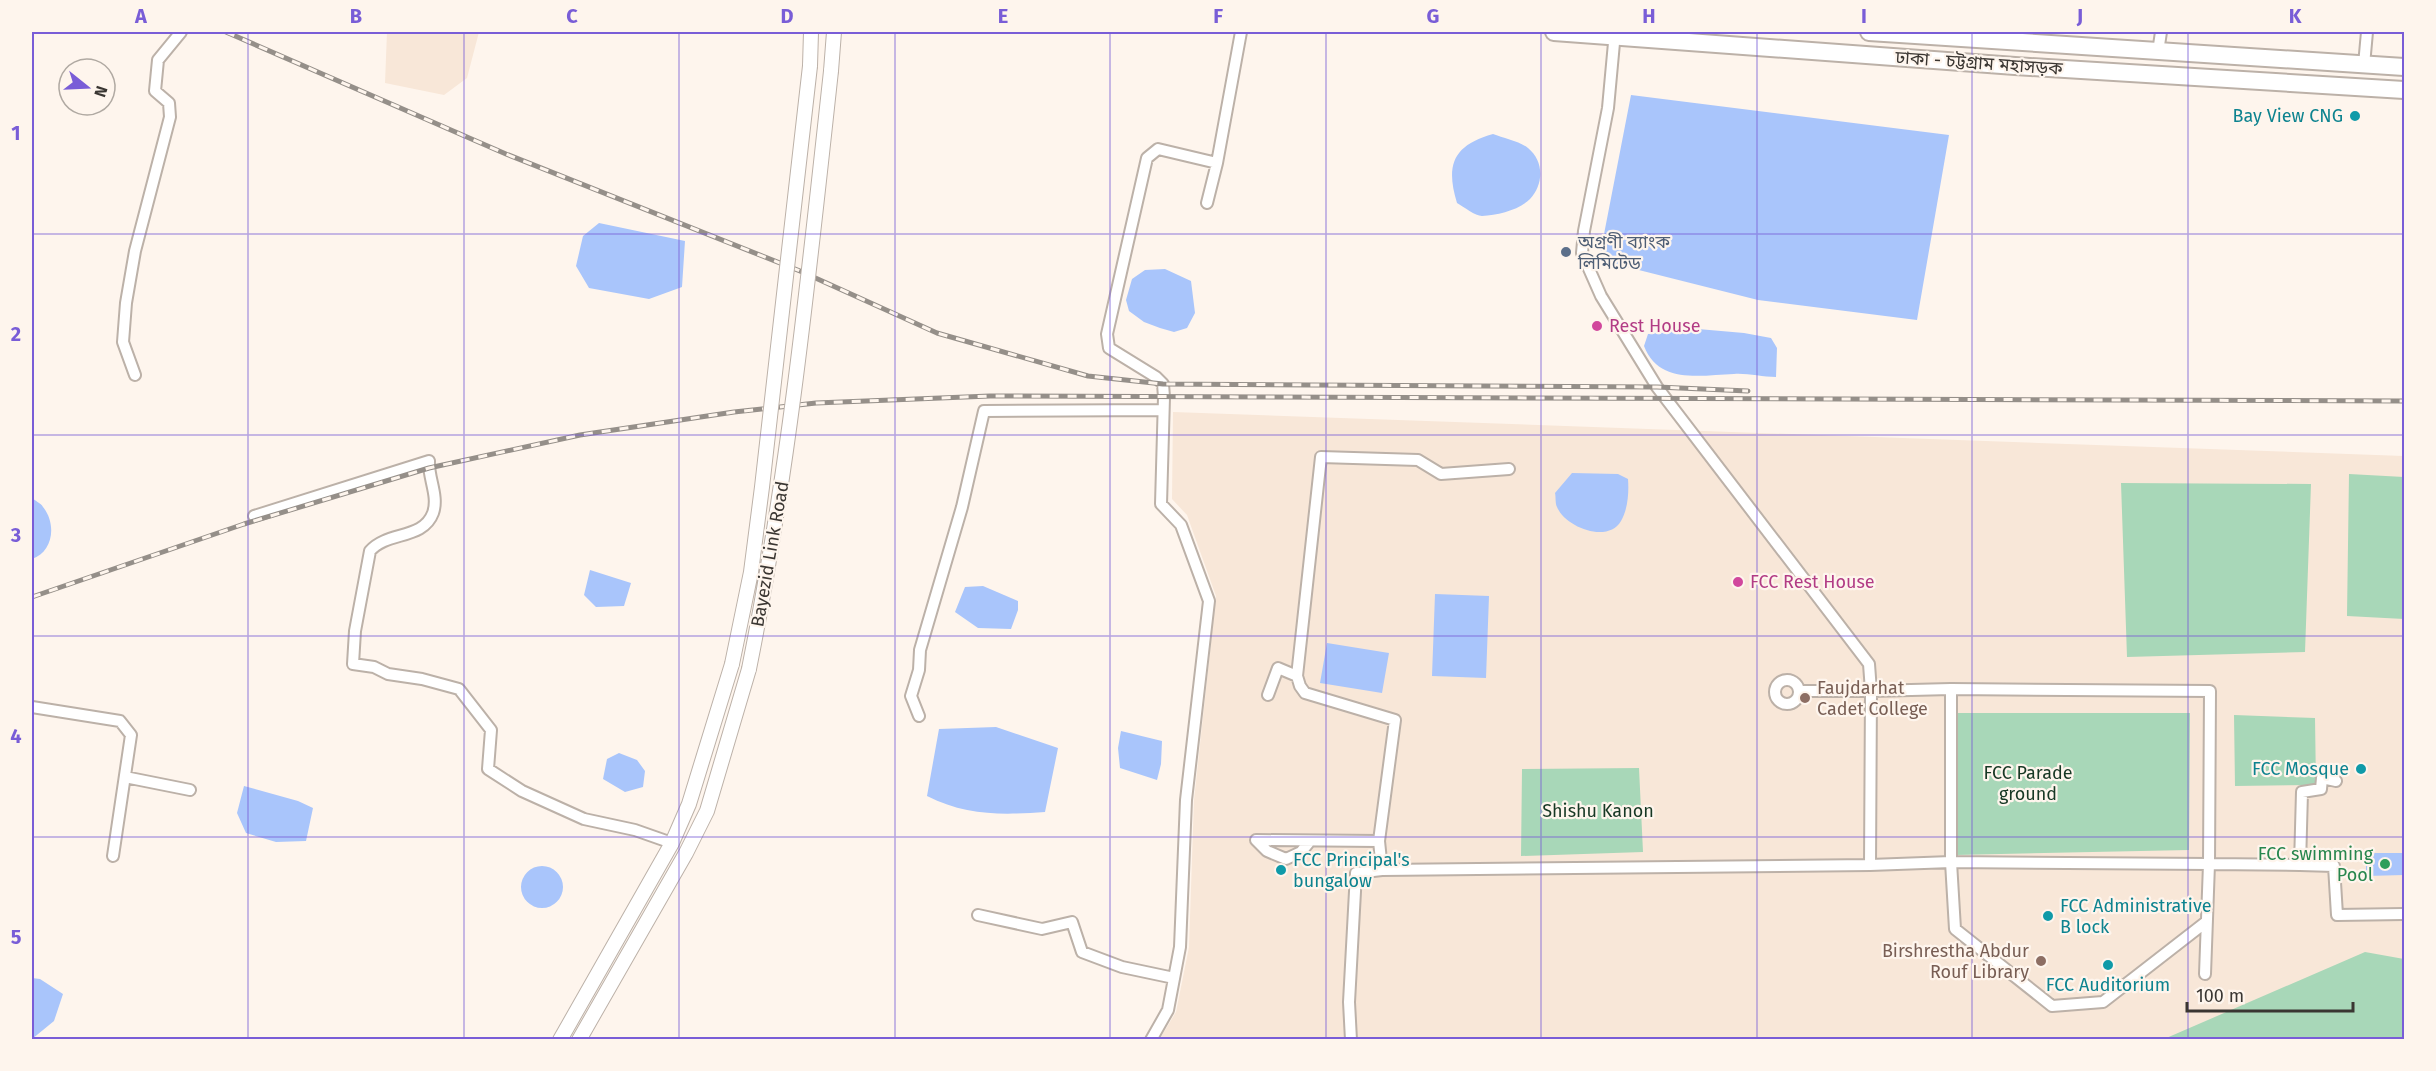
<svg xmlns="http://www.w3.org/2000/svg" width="2436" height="1071" font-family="'Fira Sans','Noto Sans Bengali',sans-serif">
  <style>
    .built { fill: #f8e7d8 }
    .green { fill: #a8d7b8 }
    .water { fill: #a9c5fb }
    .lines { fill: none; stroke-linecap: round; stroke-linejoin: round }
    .minor-casing { stroke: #bcb1a8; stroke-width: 14 }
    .major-casing { stroke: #bcb1a8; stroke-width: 16 }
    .highway-casing { stroke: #bcb1a8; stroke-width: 20 }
    .minor { stroke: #fff; stroke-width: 10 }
    .major { stroke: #fff; stroke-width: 14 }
    .highway { stroke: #fff; stroke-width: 16 }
    .rail-casing { stroke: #958f89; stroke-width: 5 }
    .rail { stroke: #fef5ed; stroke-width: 3; stroke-dasharray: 9; stroke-linecap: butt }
    .major-bridge-casing { stroke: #bcb1a8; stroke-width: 16; stroke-linecap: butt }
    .major-bridge { stroke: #fff; stroke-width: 14 }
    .grid { fill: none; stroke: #795dd7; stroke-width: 1.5; stroke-opacity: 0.55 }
    .culture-dot { fill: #0f9aa8; stroke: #fef5ed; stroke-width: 2 }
    .service-dot { fill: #5c6f8a; stroke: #fef5ed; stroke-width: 2 }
    .hotel-dot { fill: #d1479c; stroke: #fef5ed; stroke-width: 2 }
    .education-dot { fill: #8d6e63; stroke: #fef5ed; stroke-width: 2 }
    .leisure-dot { fill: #2e9e5b; stroke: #fef5ed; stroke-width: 2 }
    .labels { text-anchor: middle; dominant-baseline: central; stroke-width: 4.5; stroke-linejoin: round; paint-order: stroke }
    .street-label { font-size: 18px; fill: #3a3632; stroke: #fef5ed }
    .culture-label { font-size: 18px; fill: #0d838f; stroke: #fef5ed; text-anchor: end }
    .service-label { font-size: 18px; fill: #4e5e75; stroke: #fef5ed; text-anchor: start }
    .hotel-label { font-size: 18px; fill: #b23c85; stroke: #fef5ed; text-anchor: start }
    .education-label { font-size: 18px; fill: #785e54; stroke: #fef5ed; text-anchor: start }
    .park-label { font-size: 18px; fill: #163824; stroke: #fef5ed }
    .leisure-label { font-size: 18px; fill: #27864d; stroke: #fef5ed; text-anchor: end }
    .neatline { fill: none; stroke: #795dd7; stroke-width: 2 }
    .grid-label { font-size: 20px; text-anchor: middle; font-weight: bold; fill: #795dd7 }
  </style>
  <rect width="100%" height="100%" fill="#fef5ed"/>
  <path class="built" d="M387 32H479L467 78 444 95 385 83Z
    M1173 412 2404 456V1039L1159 1040 1176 1012 1189 947 1194 800 1216 596 1187 515 1172 499Z"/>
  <path class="green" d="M2349 474 2404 477V619L2347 616Z
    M2121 483 2311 484 2305 652 2127 657Z
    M1958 713H2190L2189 850 1956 855Z
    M2234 715 2315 718 2316 785 2235 786Z
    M1639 768 1643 852 1521 856 1522 769Z
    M2365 952 2404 959V1039H2164Z"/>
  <path class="water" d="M1631 95 1949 135 1917 320 1758 300 1599 260Z
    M1493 134C1503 138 1519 141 1528 148 1544 161 1544 184 1530 199 1519 210 1498 215 1482 216 1475 216 1464 207 1457 203 1445 164 1454 145 1493 134Z
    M599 223 685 241 682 287 649 299 589 288 576 266 583 236Z
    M1165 269 1191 281 1195 313 1187 328 1174 332 1160 328 1144 322 1129 311 1126 300 1132 279 1145 270Z
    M1698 329 1744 333 1771 338 1777 348 1776 377C1762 377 1747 373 1734 374 1701 375 1659 385 1644 346L1648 334Z
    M1572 473 1618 474 1628 479C1629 492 1628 509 1621 521 1608 544 1565 527 1557 507 1555 503 1556 497 1555 493Z
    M32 498C35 501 41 503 43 507 57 524 53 552 32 559Z
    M590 570 631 583 624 606 596 607 584 595Z
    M983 586 1018 601V610L1011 629 978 628 955 612 965 587Z
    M1435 594 1489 596 1486 678 1432 676Z
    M1327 643 1389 653 1382 693 1320 683Z
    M996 727 1058 748 1045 812C1003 815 966 816 927 796L939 729Z
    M1121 731 1162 741 1161 764 1157 780 1120 768 1118 748Z
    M619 753 637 760 645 771 643 787 625 792 603 779 607 759Z
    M244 786 298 801 313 808 306 841 276 842 246 833 237 813Z
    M2366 853H2404V875L2366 876Z
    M521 887a21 21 0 1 1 42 0a21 21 0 1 1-42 0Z
    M32 978 40 979 63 994 54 1021 32 1039Z"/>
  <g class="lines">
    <defs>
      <path id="minor" d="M1615 32 1608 108 1584 231 1582 253 1601 296 1657 387 1869 664 1871 691 1951 689 2210 691 2209 864 2300 865
        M2158 52 2161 32
        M2364 65 2367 32
        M1207 203 1217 163 1241 32
        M135 375 123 342 126 303 135 251 170 117 169 103 155 91 158 60 181 32
        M1509 469 1441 474 1418 460 1321 457 1297 676 1300 686 1305 693 1395 720 1379 841 1382 870 1870 865
        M254 516 429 461C428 478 439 496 433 513 423 540 387 531 370 551L355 631 353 664 374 667 388 674 422 679 459 689 491 730 488 769 522 791 584 819 635 830 672 843
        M1775 692a12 12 0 1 1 24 0a12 12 0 1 1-24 0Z
        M1800 691H1871L1870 865 1951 862V689
        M1268 695 1278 668 1297 676
        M32 707 120 721 131 735 113 856
        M919 716 911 696 919 670 920 650 962 507 984 411 1163 410
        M125 777 190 790
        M2336 781 2322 778 2321 789 2302 792 2300 865 2334 866 2337 915 2404 914
        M1256 840 1379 841
        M1256 840 1267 851 1286 859 1301 852 1310 841
        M978 915 1042 929 1072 922 1082 952 1122 967 1174 978
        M2205 974 2209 864 1951 862 1955 929 2052 1006 2103 1002 2206 922
        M1151 1040 1168 1010 1180 947 1186 800 1209 601 1181 525 1161 504 1164 397 1163 384 1156 377 1109 348 1107 334 1147 158 1158 149 1217 163
        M1351 1040 1349 1002 1356 873 1382 870"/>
      <path id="major" d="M810 66 811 32
        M831 71 834 32
        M560 1040 672 843 689 804 732 664
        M579 1040 686 853 707 811 749 669"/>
      <path id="highway" d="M1554 32 2015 66 2404 90
        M1869 32 2404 67"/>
    </defs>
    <use href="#minor" class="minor-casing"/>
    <use href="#major" class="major-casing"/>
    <use href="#highway" class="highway-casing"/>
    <use href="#minor" class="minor"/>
    <use href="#major" class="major"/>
    <use href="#highway" class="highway"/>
    <defs>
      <path id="rail" d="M226 32 506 154 800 271 937 333 1088 376 1163 384 1657 387 1748 391
        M32 597 244 524 429 468 580 435 734 412 816 403 990 396 2404 401"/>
    </defs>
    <use href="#rail" class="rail-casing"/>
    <use href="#rail" class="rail"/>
    <defs>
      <path id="major-bridge" d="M732 664 751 572 762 487 810 66
        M749 669C789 470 809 272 831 71"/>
    </defs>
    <use href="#major-bridge" class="major-bridge-casing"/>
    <use href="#major-bridge" class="major-bridge"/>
  </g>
  <path class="grid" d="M248 32V1040M464 32V1040M679 32V1040M895 32V1040M1110 32V1040M1326 32V1040M1541 32V1040M1757 32V1040M1972 32V1040M2188 32V1040M32 234H2404M32 435H2404M32 636H2404M32 837H2404"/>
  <g class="culture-dot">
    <circle cx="2355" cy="116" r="6"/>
    <circle cx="2361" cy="769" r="6"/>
    <circle cx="1281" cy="870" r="6"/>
    <circle cx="2048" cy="916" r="6"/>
    <circle cx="2108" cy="965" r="6"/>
  </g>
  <circle class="service-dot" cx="1566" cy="252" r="6"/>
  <g class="hotel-dot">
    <circle cx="1597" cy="326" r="6"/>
    <circle cx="1738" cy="582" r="6"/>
  </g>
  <g class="education-dot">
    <circle cx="1805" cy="698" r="6"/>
    <circle cx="2041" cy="961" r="6"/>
  </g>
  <circle class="leisure-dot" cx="2385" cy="864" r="6"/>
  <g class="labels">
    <g class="street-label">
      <text transform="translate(1979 63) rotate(4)">ঢাকা - চট্টগ্রাম মহাসড়ক</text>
      <text transform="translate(770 554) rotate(-80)">Bayezid Link Road</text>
    </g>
    <g class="culture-label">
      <text x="2343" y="116">Bay View CNG</text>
      <text x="2349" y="769">FCC Mosque</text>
      <text x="1293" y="860" text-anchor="start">FCC Principal's<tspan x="1293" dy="21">bungalow</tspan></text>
      <text x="2060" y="906" text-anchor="start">FCC Administrative<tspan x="2060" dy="21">B lock</tspan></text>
      <text x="2108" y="985" text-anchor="middle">FCC Auditorium</text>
    </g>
    <g class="service-label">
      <text x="1578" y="242">অগ্রণী ব্যাংক<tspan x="1578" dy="21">লিমিটেড</tspan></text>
    </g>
    <g class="hotel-label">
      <text x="1609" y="326">Rest House</text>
      <text x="1750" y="582">FCC Rest House</text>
    </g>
    <g class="education-label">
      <text x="1817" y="688">Faujdarhat<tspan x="1817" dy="21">Cadet College</tspan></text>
      <text x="2029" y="951" text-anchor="end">Birshrestha Abdur<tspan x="2029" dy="21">Rouf Library</tspan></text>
    </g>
    <g class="park-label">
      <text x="2028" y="773">FCC Parade<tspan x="2028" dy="21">ground</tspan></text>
      <text x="1598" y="811">Shishu Kanon</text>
    </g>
    <g class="leisure-label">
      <text x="2373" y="854">FCC swimming<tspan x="2373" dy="21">Pool</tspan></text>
    </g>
  </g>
  <rect width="2436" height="1071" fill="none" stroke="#fef5ed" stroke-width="66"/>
  <g transform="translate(87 87) rotate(108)"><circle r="28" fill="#fef5ed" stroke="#b0a9a2" stroke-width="1.5"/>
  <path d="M0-4.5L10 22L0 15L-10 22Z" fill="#795dd7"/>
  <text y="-9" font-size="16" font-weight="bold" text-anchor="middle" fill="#3a3632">N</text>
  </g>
  <path d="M2187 1002v9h166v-9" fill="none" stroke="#3a3632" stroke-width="3"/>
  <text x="2196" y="1002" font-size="18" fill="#3a3632" stroke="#fef5ed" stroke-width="4.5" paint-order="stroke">100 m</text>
  <rect x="33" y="33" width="2370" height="1005" class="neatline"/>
  <g class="grid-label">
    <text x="141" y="23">A</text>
    <text x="356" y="23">B</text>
    <text x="572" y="23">C</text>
    <text x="787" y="23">D</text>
    <text x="1003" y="23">E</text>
    <text x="1218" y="23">F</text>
    <text x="1433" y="23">G</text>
    <text x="1649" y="23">H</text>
    <text x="1864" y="23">I</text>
    <text x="2080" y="23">J</text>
    <text x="2295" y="23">K</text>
    <text x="16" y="140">1</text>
    <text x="16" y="341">2</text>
    <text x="16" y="542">3</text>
    <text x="16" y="743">4</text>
    <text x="16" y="944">5</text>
  </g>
</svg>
